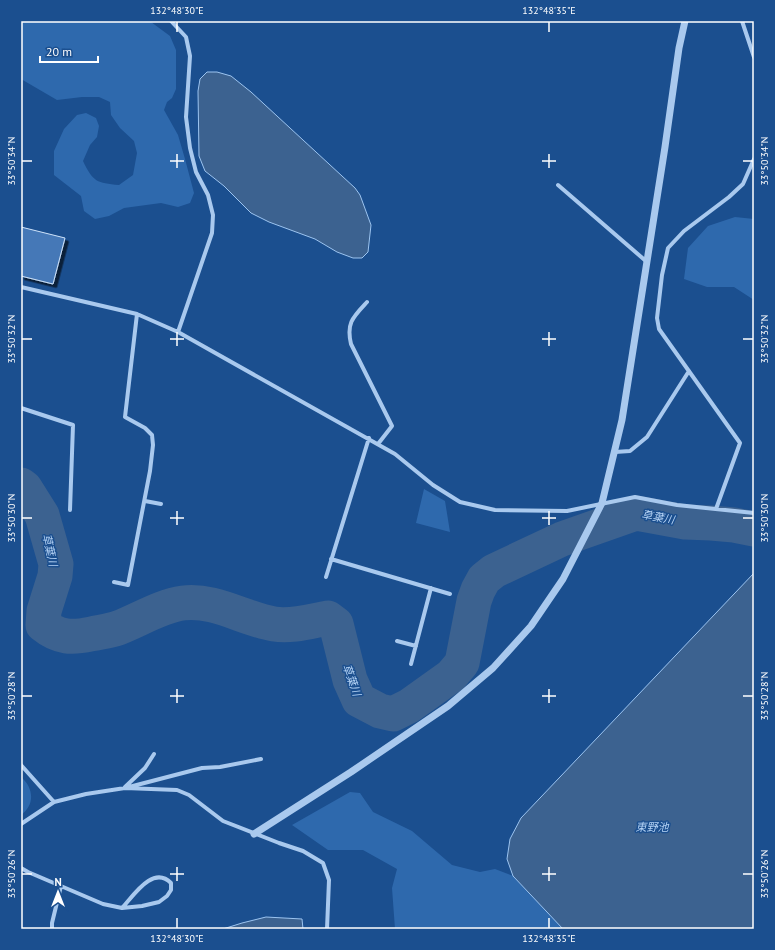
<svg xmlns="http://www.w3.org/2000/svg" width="775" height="950" font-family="'PT Sans','Noto Sans JP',sans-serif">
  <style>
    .green { fill: #2e69ad }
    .water { fill: #3c6290; stroke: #9cc4f0 }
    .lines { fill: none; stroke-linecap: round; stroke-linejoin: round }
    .river { stroke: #3c6290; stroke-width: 35 }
    .building { fill: #4478b7; stroke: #cfe3fa; filter: url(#shadow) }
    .minor { stroke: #a9c9ee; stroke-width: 4 }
    .tertiary { stroke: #a9c9ee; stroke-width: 7 }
    .ticks { fill: none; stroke: #fff; stroke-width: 1.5 }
    .labels { text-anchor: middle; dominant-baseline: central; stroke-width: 3; stroke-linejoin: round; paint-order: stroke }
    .water-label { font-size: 11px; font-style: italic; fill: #b5d3f5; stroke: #1b4f8f }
    .neatline { fill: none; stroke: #fff; stroke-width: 1.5 }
    .ticks-label { font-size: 10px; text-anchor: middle; fill: #fff }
  </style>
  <defs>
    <filter id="shadow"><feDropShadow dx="3.5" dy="3.5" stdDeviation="0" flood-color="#0009"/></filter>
  </defs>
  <rect width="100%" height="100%" fill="#1b4f8f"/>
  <path class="green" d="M21 21 151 22 170 36 176 50V89L172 98 167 102 164 110 178 135 185 159 194 193 190 203 178 207 161 203 124 208 109 216 95 219 84 211 81 196 54 175V151L64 129 77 115 86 113 96 118 99 126 97 137 90 145 83 161C93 182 97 183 119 185L133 175 137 153 134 141 120 128 111 115 110 102 99 97H82L57 100 21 79Z
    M735 217 754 219V300L734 287H707L684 279 688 248 708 226Z
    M424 489 445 501 450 532 416 523Z
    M21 777C34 788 35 805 21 815Z
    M350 792 360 793 373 812 412 831 452 865 480 872 495 869 513 876 564 929H395L392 888 397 869 363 850H328L292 825Z"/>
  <path class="water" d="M207 72H217L231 76 251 92 355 188 360 195 371 225 368 252 362 258H353L337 252 315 239 269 222 251 213 224 186 205 171 199 156 198 91 200 79Z
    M754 573V929H563L513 876 507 859 510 839 521 818Z
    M266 917 302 919 303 929H223L242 923Z"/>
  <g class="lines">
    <path class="river" d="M21 485 25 488 42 515 56 564 55 576 44 611 43 625C59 638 72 638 91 634 100 632 110 631 118 628 139 620 161 606 183 603 215 599 244 619 274 624 292 627 311 621 328 618L336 624 350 680 359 700 380 711 393 714 409 706 451 676 462 663 474 601 478 590 484 579 494 571 562 539 636 513 685 522 711 523 734 525 754 529"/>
  </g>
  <path class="building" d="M21 227 65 238 53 284 21 276Z"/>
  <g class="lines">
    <path class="minor" d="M171 21 186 37 190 56 186 117 190 148 196 172 208 195 213 215 212 233 178 332
      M742 21 754 57
      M558 185 647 262
      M21 287 137 314 178 332 395 454 433 485 460 502 495 510 567 511 635 497 677 505 754 513
      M367 302C353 317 346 323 351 344L392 426 378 444
      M21 408 73 425 70 510
      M615 452 630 451 647 437 689 371
      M145 501 161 504
      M716 509 740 443 659 329 657 318 662 275 668 248 684 231 729 197 743 184 754 159
      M331 559 450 594
      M326 577 369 438
      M114 582 128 585 150 471 153 445 152 435 145 428 125 417 137 314
      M397 641 416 646
      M411 664 431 588
      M21 765 54 802
      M125 787 145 768 154 754
      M129 787 202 768 220 767 261 759
      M21 824 54 802 86 794 125 788 177 790 189 795 223 821 279 843 303 851 323 863 329 880 327 929
      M21 868 28 872 103 904 122 908 142 906 159 902 167 896 171 890V883C153 865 134 895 122 908
      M52 929V923L61 886"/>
    <path class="tertiary" d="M254 834 351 772 448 706 493 668 531 626 563 579 602 503 622 420 665 147 679 48 685 21"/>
  </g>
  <path class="ticks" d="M177 22V32M549 22V32M177 154V168M549 154V168M22 161H32M170 161H184M542 161H556M743 161H753M177 332V346M549 332V346M22 339H32M170 339H184M542 339H556M743 339H753M177 511V525M549 511V525M22 518H32M170 518H184M542 518H556M743 518H753M177 689V703M549 689V703M22 696H32M170 696H184M542 696H556M743 696H753M177 867V881M549 867V881M22 874H32M170 874H184M542 874H556M743 874H753M177 918V928M549 918V928"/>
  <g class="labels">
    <g class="water-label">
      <text transform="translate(658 517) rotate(10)">草葉川</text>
      <text transform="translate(50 550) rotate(77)">草葉川</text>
      <text transform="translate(352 680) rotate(70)">草葉川</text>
      <text x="652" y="827">東野池</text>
    </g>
  </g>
  <rect width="775" height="950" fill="none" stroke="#1b4f8f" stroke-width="44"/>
  <g transform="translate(58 892)" stroke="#1b4f8f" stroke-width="3" paint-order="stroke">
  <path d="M0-3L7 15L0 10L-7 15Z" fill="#ffffff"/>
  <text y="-6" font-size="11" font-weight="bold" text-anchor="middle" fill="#ffffff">N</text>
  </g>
  <path d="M40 56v6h58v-6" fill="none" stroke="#ffffff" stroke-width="2"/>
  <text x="46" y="56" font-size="12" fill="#ffffff" stroke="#1b4f8f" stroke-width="3" paint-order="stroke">20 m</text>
  <rect x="22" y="22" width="731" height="906" class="neatline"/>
  <g class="ticks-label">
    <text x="177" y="14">132°48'30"E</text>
    <text x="549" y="14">132°48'35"E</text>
    <text transform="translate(11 161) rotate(-90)" y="4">33°50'34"N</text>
    <text transform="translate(764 161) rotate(-90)" y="4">33°50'34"N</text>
    <text transform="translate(11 339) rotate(-90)" y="4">33°50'32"N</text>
    <text transform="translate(764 339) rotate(-90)" y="4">33°50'32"N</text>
    <text transform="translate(11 518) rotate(-90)" y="4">33°50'30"N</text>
    <text transform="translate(764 518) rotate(-90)" y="4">33°50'30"N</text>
    <text transform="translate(11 696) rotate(-90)" y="4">33°50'28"N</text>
    <text transform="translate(764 696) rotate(-90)" y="4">33°50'28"N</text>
    <text transform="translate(11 874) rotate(-90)" y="4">33°50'26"N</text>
    <text transform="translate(764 874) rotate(-90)" y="4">33°50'26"N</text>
    <text x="177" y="942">132°48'30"E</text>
    <text x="549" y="942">132°48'35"E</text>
  </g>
</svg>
